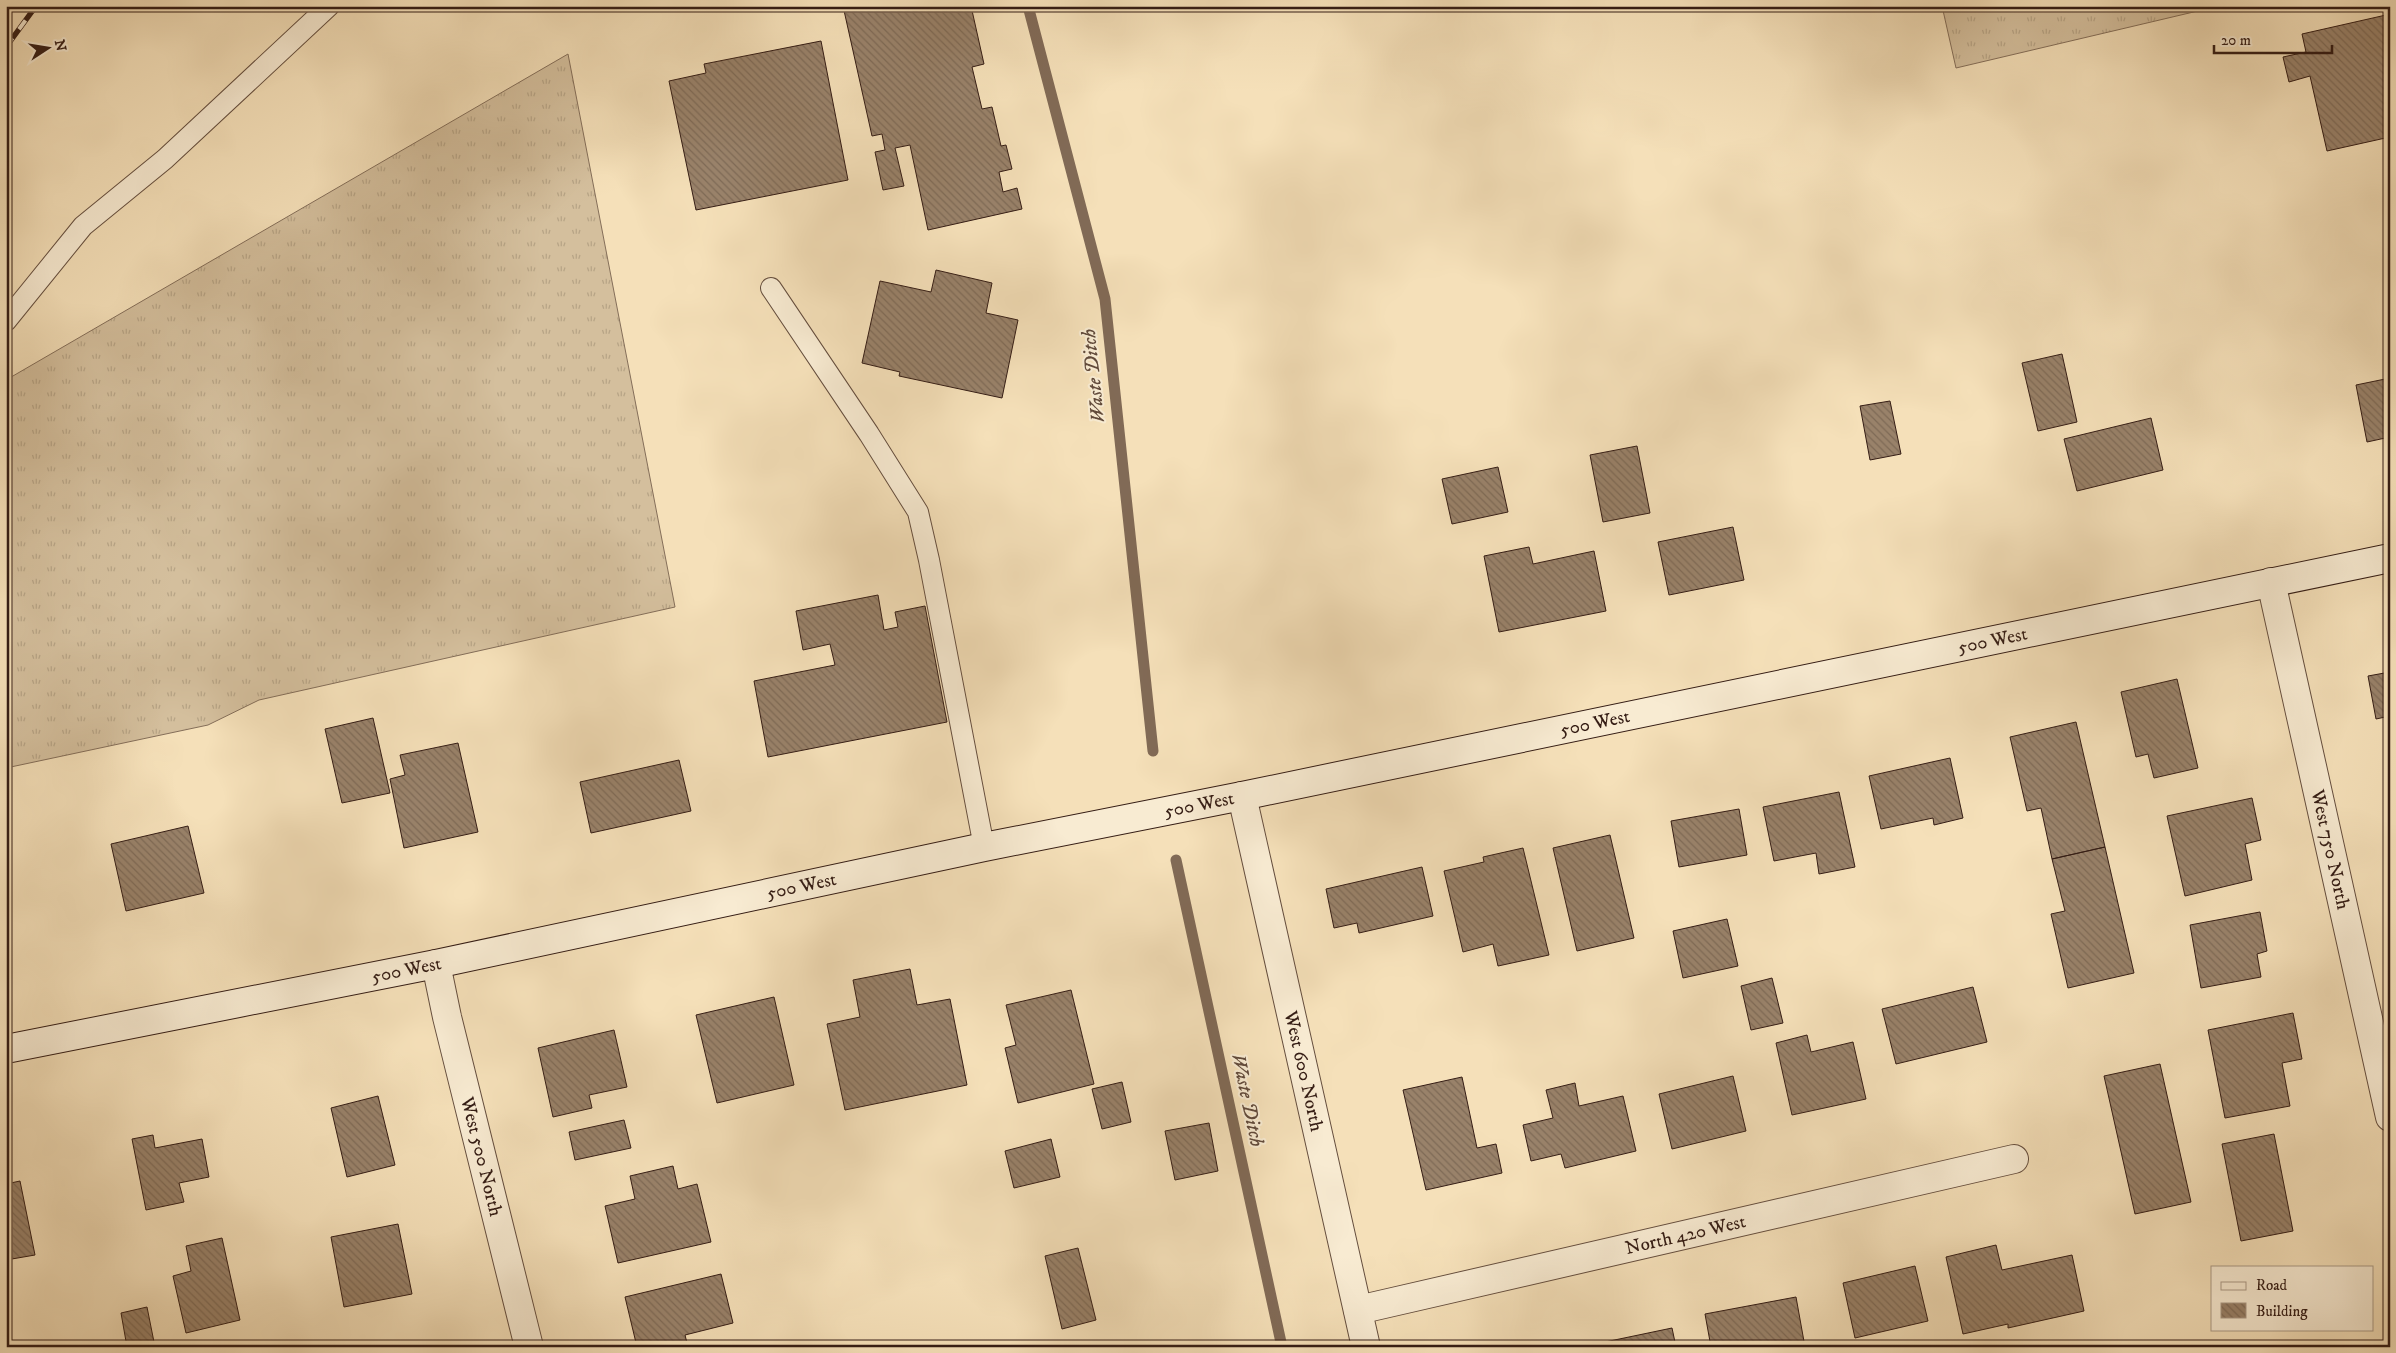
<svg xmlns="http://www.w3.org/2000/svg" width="2396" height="1353" font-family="'IM FELL DW Pica',serif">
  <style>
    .grass { fill: url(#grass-tufts); stroke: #846e59 }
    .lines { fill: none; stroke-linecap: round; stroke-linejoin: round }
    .stream { stroke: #816a56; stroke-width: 11 }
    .building { fill: url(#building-back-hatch); stroke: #351d15 }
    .service-casing { stroke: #654e3e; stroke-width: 22 }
    .minor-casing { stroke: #654e3e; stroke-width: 30 }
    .secondary-casing { stroke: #351d15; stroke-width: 30 }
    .service { stroke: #f8ebd2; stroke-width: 20 }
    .minor { stroke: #f8ebd2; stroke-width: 28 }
    .secondary { stroke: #f8ebd2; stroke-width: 28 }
    .rail-casing { stroke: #351d15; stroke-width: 5.5 }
    .rail { stroke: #f8ebd2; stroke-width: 4; stroke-dasharray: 11; stroke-linecap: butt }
    .labels { text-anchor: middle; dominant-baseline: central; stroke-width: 4; stroke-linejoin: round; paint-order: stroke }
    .street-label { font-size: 19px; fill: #351d15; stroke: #f8ebd2 }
    .water-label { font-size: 20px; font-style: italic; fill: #614a3b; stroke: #f8ebd2 }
  </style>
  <defs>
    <pattern id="grass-tufts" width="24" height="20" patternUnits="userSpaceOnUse" patternTransform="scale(1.25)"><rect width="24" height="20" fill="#d4bf9d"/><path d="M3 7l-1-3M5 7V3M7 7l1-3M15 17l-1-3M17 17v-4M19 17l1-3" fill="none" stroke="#b7a486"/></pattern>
    <pattern id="building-back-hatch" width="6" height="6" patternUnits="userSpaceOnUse" patternTransform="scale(1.25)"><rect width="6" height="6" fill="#99826a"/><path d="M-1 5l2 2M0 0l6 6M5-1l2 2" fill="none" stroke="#7e6a56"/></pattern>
  </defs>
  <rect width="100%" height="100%" fill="#f5e0b9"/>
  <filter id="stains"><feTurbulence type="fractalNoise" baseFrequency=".004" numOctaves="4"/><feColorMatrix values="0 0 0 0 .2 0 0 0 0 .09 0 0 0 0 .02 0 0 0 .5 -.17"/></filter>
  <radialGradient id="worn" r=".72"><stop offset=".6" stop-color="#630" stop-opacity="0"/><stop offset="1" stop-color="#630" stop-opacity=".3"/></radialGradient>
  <path class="grass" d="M1942 6H2219L1956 68Z
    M568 54 675 607 259 700 208 725 6 768V380Z"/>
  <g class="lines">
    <path class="stream" d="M1028 6 1105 299 1153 751
      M1176 860 1282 1347"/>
  </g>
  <path class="building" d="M843 6H971L984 64 972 67 982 109 992 107 1001 146 1006 145 1012 169 999 172 1003 192 1017 188 1022 209 928 230 910 145 895 148 904 186 883 190 875 152 885 150 882 134 872 136Z
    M2386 15 2390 30V137L2327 151 2310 76 2289 82 2283 57 2306 52 2302 34Z
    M821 41 848 180 696 210 669 81 706 73 704 64Z
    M936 270 992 283 986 313 1018 320 1002 398 899 376 900 372 862 363 880 281 931 292Z
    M2062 354 2077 422 2038 431 2022 363Z
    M2390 378V437L2367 442 2356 385Z
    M1890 401 1901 454 1870 460 1860 406Z
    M2151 418 2163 470 2077 491 2064 439Z
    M1637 446 1650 513 1603 522 1590 455Z
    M1498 467 1508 512 1452 524 1442 479Z
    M1733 527 1744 580 1669 595 1658 542Z
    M1529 547 1533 564 1594 551 1606 611 1499 632 1484 556Z
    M878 595 884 630 898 627 895 612 925 606 947 722 768 757 754 681 835 665 830 644 803 650 796 611Z
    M2390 672V716L2376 719 2368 676Z
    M2177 679 2198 768 2154 778 2148 754 2136 757 2121 692Z
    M373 718 390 793 342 803 325 729Z
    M2076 722 2105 847 2052 859 2041 808 2027 811 2010 737Z
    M458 743 478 832 404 848 390 779 405 775 400 755Z
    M1950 758 1963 818 1934 825 1933 818 1881 829 1869 776Z
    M679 760 691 811 591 833 580 782Z
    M1839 792 1855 867 1819 874 1816 853 1774 861 1763 807Z
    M2252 798 2261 840 2245 844 2252 880 2185 896 2167 816Z
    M1739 809 1747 855 1679 867 1671 821Z
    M188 826 204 893 126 911 111 844Z
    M1610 835 1634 938 1577 951 1553 848Z
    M2105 847 2134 973 2068 988 2051 914 2065 911 2052 859Z
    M1523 848 1549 955 1498 966 1493 944 1463 952 1444 871 1484 862 1483 857Z
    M1422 867 1433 916 1359 933 1357 923 1334 928 1326 889Z
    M2260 912 2267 951 2257 954 2261 977 2201 988 2190 925Z
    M1727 919 1738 966 1683 978 1673 931Z
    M910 969 917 1005 950 999 967 1085 845 1110 827 1024 860 1017 853 980Z
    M1772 978 1783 1023 1751 1030 1741 986Z
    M1973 987 1987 1042 1896 1064 1882 1009Z
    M1071 990 1094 1084 1018 1103 1005 1048 1016 1045 1006 1005Z
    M774 997 794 1085 717 1103 696 1015Z
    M2293 1013 2302 1059 2282 1063 2290 1106 2225 1118 2208 1030Z
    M614 1030 627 1087 589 1095 592 1108 553 1117 538 1048Z
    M1807 1035 1811 1052 1853 1042 1866 1099 1792 1115 1776 1043Z
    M2160 1064 2191 1202 2135 1214 2104 1076Z
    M1733 1076 1746 1131 1672 1149 1659 1094Z
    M1462 1077 1477 1148 1496 1144 1502 1173 1426 1190 1403 1090Z
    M1122 1082 1131 1122 1102 1129 1092 1089Z
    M1575 1083 1579 1106 1623 1096 1636 1151 1565 1168 1561 1154 1531 1161 1523 1125 1553 1118 1546 1090Z
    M378 1096 395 1165 347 1177 331 1108Z
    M624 1120 631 1148 575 1160 569 1132Z
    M1209 1123 1218 1171 1175 1180 1165 1131Z
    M2274 1134 2293 1231 2241 1241 2222 1144Z
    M153 1135 155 1148 202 1139 209 1177 179 1183 184 1202 146 1210 132 1139Z
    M1051 1139 1060 1177 1014 1188 1005 1151Z
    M673 1166 678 1189 697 1184 711 1242 618 1263 605 1206 635 1199 630 1176Z
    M20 1181 35 1255 6 1260V1184Z
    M398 1224 412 1294 344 1307 331 1237Z
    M222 1238 240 1320 186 1333 173 1276 191 1271 186 1246Z
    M1996 1245 2002 1270 2072 1255 2084 1311 2008 1328V1324L1963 1334 1946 1257Z
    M1078 1248 1096 1320 1062 1329 1045 1256Z
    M1915 1266 1928 1321 1855 1338 1843 1283Z
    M721 1274 733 1323 685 1335 688 1347H637L625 1297Z
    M1796 1297 1805 1347H1711L1705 1314Z
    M147 1307 155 1347H127L121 1313Z
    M1672 1328 1676 1347H1606L1605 1342Z"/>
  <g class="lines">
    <defs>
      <path id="service" d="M771 288 869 434 918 512 929 560 984 847
        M6 321 83 226 165 159 329 6"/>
      <g id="minor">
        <path id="s1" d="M2271 582 2390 1117"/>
        <path id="s2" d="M1242 796 1366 1347"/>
        <path id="s3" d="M436 964 447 1017 529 1347"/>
        <path id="s4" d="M1358 1310 2014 1159"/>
      </g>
      <g id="secondary">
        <path id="s5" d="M6 1049 436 964 984 847 1242 796 2390 558"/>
      </g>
    </defs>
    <use href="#service" class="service-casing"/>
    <use href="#minor" class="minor-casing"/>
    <use href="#secondary" class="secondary-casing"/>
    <use href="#service" class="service"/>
    <use href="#minor" class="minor"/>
    <use href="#secondary" class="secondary"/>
    <defs>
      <path id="rail" d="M6 47 36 6"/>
    </defs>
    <use href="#rail" class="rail-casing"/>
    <use href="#rail" class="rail"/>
  </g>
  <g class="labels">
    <g class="street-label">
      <text stroke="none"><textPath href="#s5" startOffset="2028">500 West</textPath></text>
      <text stroke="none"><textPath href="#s5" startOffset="1622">500 West</textPath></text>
      <text stroke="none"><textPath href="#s5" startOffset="1218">500 West</textPath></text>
      <text stroke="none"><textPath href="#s1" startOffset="274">West 750 North</textPath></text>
      <text stroke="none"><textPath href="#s5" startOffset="812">500 West</textPath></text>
      <text stroke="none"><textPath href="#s5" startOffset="408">500 West</textPath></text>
      <text stroke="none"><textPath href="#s2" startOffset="282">West 600 North</textPath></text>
      <text stroke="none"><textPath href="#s3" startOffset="198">West 500 North</textPath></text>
      <text stroke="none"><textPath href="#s4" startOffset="336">North 420 West</textPath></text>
    </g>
    <g class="water-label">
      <text transform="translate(1094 376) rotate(-96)">Waste Ditch</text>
      <text transform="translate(1247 1100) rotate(78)">Waste Ditch</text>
    </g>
  </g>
  <rect width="2396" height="1353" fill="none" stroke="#f5e0b9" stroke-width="25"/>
  <rect x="8" y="8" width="2381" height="1338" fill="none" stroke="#351d15" stroke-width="2.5"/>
  <rect x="12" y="12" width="2371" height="1328" fill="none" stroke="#351d15"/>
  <rect x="2211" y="1266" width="162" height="65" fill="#f8ebd2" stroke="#aa9986"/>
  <rect x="2221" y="1282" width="25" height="8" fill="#f8ebd2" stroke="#aa9986"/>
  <text x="2256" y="1290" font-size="15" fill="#351d15">Road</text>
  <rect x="2221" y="1303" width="25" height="15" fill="url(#building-back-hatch)" stroke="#aa9986"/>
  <text x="2256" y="1316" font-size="15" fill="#351d15">Building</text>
  <g transform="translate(48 48) rotate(78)" stroke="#f8ebd2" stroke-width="4" paint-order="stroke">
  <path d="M0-4L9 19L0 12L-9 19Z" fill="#351d15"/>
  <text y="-8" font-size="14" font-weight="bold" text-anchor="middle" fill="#351d15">N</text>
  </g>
  <path d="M2214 45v8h118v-8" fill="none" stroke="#351d15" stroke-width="2.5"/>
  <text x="2221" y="45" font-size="15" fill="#351d15" stroke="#f8ebd2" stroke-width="4" paint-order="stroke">20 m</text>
  <rect width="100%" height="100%" filter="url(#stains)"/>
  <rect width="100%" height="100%" fill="url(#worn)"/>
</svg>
